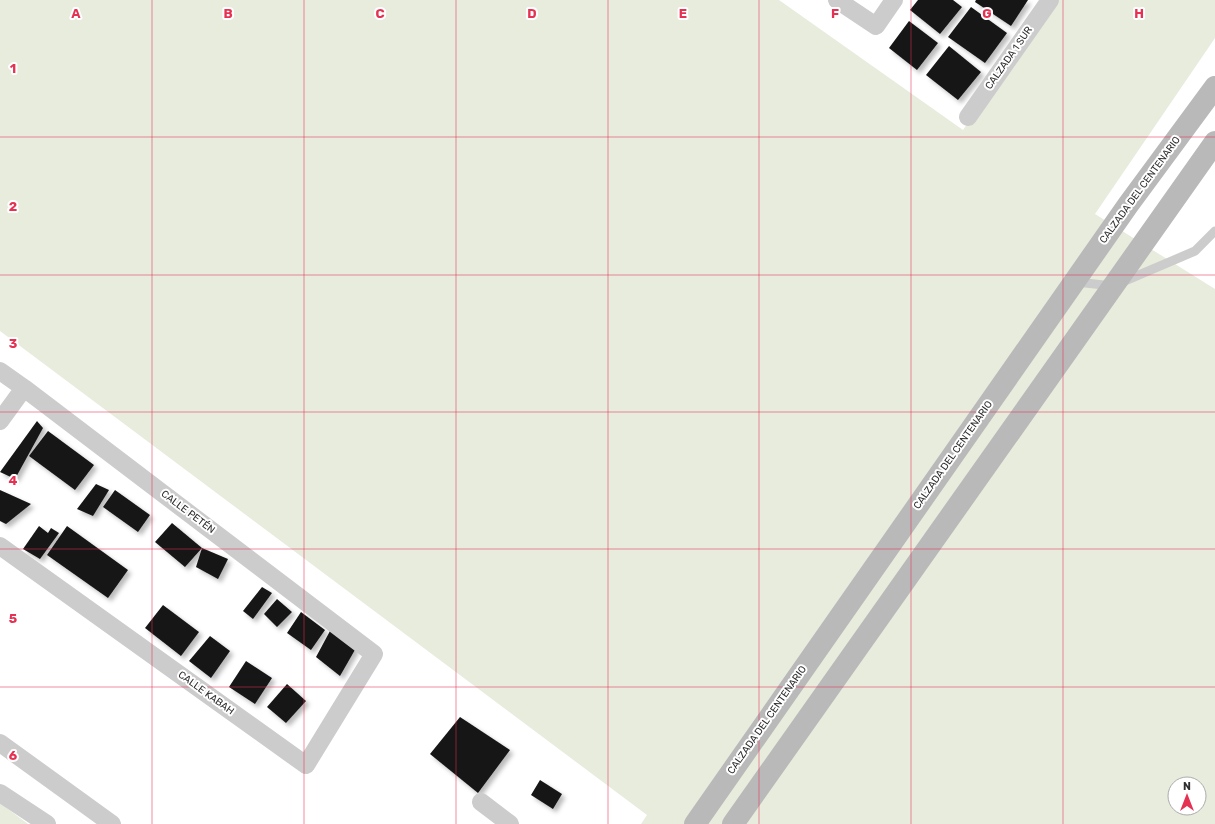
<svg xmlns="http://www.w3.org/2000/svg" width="1215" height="824" font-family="Rubik,sans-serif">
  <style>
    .green { fill: #e7ecdd; fill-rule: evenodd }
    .building { fill: #161616; filter: url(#shadow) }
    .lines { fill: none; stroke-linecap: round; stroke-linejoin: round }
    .lane { stroke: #ccc; stroke-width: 9 }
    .street { stroke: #ccc; stroke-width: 18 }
    .secondary { stroke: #b9b9b9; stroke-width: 22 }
    .grid { fill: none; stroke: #e53253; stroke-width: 1; stroke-opacity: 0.55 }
    .labels { text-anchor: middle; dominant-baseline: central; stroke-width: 4; stroke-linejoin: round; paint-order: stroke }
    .street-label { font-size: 10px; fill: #2f2f2f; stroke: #fff }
    .grid-label { font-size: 13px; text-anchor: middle; font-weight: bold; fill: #e53253; stroke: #fff; stroke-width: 4; stroke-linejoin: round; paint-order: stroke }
  </style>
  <defs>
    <filter id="shadow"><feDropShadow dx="3.5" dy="3.5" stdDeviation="2" flood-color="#0004"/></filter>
  </defs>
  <rect width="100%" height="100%" fill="#fff"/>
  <path class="green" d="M0 0H779L963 130 1055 0H1215V38L1095 214 1215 289V824H641L647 815 0 331ZM1175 784H1199V808H1175Z
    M0 803 28 824H0Z"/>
  <path class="building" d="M918 0H953L962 7 940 34 910 10Z
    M976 0H1028L1011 26 975 2Z
    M971 7 1007 33 985 63 948 37Z
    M909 21 938 43 917 70 889 48Z
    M949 46 981 72 958 100 926 75Z
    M37 421 43 428 15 479 0 472Z
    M48 431 94 465 75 490 29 456Z
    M96 484 109 490 93 516 77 509Z
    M0 490 31 504 6 524 0 521Z
    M115 490 150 515 138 532 103 507Z
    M172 523 202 548 185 567 155 542Z
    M39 526 48 533 51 528 59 533 40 559 23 549Z
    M67 526 128 570 108 598 47 555Z
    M202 548 228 559 218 579 196 567Z
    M262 587 272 593 253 619 243 611Z
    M277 599 292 612 277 627 264 614Z
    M163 605 199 632 181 656 145 628Z
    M301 612 325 630 311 650 287 633Z
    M330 631 356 648 340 676 316 657Z
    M210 636 230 651 211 678 189 661Z
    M246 661 272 678 255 704 229 687Z
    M287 684 306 701 286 723 267 707Z
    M460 717 510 750 478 793 430 754Z
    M540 780 562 794 553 809 531 795Z"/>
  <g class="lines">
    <path class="lane" d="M1076 282 1113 286 1195 251 1215 231"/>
    <path class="street" d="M837 0 876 26 894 0
      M968 117 1050 0
      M0 371 24 388 374 654 306 765 0 546
      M0 421 24 388
      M0 743 112 824
      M0 793 47 824
      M481 802 510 824"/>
    <path class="secondary" d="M695 824 1128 205 1215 87
      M733 824 1215 142"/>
  </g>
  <path class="grid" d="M152 0V824M304 0V824M456 0V824M608 0V824M759 0V824M911 0V824M1063 0V824M0 137H1215M0 275H1215M0 412H1215M0 549H1215M0 687H1215"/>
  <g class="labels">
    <g class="street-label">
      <text transform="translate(1009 58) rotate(-55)">CALZADA 1 SUR</text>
      <text transform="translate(1140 190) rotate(-54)">CALZADA DEL CENTENARIO</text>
      <text transform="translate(953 455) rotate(-55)">CALZADA DEL CENTENARIO</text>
      <text transform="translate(188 512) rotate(37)">CALLE PETÉN</text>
      <text transform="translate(206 693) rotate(36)">CALLE KABAH</text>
      <text transform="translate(767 720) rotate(-55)">CALZADA DEL CENTENARIO</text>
    </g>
  </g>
  <g class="grid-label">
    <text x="76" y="18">A</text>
    <text x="228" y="18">B</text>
    <text x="380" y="18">C</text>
    <text x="532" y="18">D</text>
    <text x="683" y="18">E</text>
    <text x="835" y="18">F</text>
    <text x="987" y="18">G</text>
    <text x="1139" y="18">H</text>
    <text x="13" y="73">1</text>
    <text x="13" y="211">2</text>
    <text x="13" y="348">3</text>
    <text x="13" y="485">4</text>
    <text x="13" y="623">5</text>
    <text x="13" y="760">6</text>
  </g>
  <g transform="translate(1187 796)"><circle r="19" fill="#ffffff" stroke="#acacac"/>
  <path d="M0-3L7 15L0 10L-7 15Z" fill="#e53253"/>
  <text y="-6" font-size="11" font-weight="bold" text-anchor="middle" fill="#2f2f2f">N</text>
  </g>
</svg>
